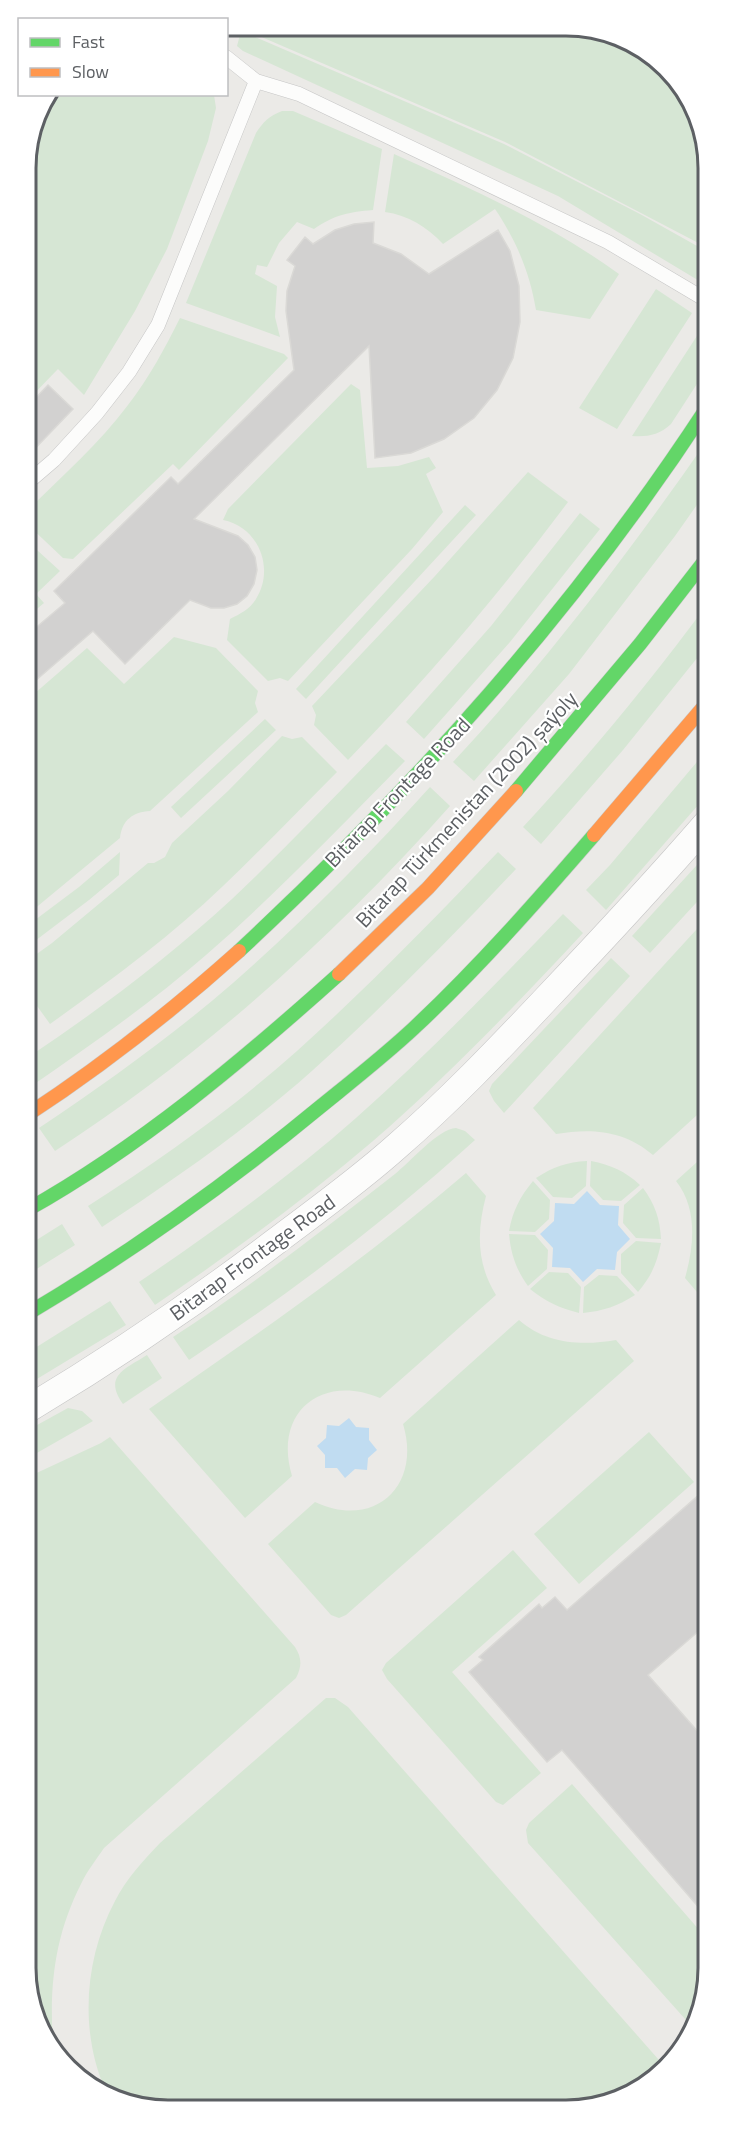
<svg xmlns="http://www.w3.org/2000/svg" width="734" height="2136" font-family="'Titillium Web',sans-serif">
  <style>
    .green { fill: #d6e6d4 }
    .water { fill: #c0dcf1 }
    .building { fill: #d2d1d0; stroke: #dad9d6; stroke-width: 1.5 }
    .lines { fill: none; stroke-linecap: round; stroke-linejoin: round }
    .lane-casing { stroke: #c6c6c6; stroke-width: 15 }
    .street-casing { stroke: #c6c6c6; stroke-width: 28 }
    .fast-casing { stroke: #c8c8c8; stroke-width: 15 }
    .slow-casing { stroke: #c8c8c8; stroke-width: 15 }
    .lane { stroke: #fcfcfb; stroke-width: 14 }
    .street { stroke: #fcfcfb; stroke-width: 27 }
    .fast { stroke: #63d668; stroke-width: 14 }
    .slow { stroke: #ff974d; stroke-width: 14 }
    .labels { text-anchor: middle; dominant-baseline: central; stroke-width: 4.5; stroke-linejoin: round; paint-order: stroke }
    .street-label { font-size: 21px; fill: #5d6064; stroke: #fff }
    .rim { fill: none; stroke: #5d6064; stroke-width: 3 }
  </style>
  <rect width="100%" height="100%" fill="#ebeae7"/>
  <path class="green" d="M236 26 594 28 666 67 706 140V247L505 142Z
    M241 31 504 144 640 214 706 251V285L558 196 243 51 237 46Z
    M48 95H214L216 108 208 141 167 249 135 311 84 395 58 369 26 402V159L40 105Z
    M282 111H293L382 149 373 210C349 212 334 215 314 229L297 222 279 243 267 267 257 265 255 274 277 286 275 317 280 337 186 303 256 133C263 122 269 116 282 111Z
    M394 154C474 190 547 222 619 274L590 319 536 310C530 273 516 240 495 209L443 244C427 227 408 215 385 212Z
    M656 289 692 313 617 429 579 408Z
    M180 318 284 354 288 358 179 470 173 464 73 559 63 558 26 523V512C61 477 99 444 128 405 149 378 165 348 180 318Z
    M706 322V370L671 424C659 435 648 437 632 436Z
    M351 384 360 390 367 468 398 466 429 457 436 468 426 474 443 512 412 549 288 681 280 678 268 681 227 640 230 619C240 614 250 609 256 599 275 569 259 527 223 520L228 509Z
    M706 442V492L675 536 569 674 474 781 453 762C546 662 628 554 706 442Z
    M528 472 568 502C500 593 427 679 348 760L314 725 316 715 312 706 435 576Z
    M465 505 476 515 306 699 296 689Z
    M580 513 600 529 510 642 424 739 406 722 491 626Z
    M26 540 60 571 36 594 44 603 26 618Z
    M706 606V647L623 750 541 844 523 827C588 757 649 683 706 606Z
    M174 637 216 648 258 691 255 703 258 712 150 811C133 812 122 820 120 838L27 915V700L87 648 124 684Z
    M265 719 276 730 181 818 171 807Z
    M282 736 292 739 302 737 337 772C299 810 262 849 223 886 170 937 110 981 50 1024L27 992V961L52 943 148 863H154L165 857 172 843 228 791Z
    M386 744 405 761C340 827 276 894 206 955 150 1004 88 1047 27 1089V1058C99 1010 168 958 232 899 285 849 335 796 386 744Z
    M707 750V795L606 910 586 890 610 865Z
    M430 787 450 806C333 937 203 1055 55 1151L39 1128C106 1083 172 1036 233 983 302 922 368 856 430 787Z
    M120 852 119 875 89 900 27 947V926L79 887Z
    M498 852 516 869C451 938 384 1006 313 1070 248 1128 175 1179 102 1227L88 1206C161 1159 232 1109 297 1051 367 988 433 920 498 852Z
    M707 854V891L650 953 632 936Z
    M563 914 583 933C516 1005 447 1077 373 1141 304 1200 230 1254 155 1305L139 1282C214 1231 288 1178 356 1118 429 1053 496 984 563 914Z
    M707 918V1106L653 1155C624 1130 591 1128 556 1134L533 1108Z
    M611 958 630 976 504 1113 494 1101 489 1091 492 1084Z
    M456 1128 465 1131 475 1140C386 1221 289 1294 189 1360L173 1337C250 1287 323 1230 395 1174 410 1162 438 1129 456 1128Z
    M707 1153V1295L703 1299 685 1278C694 1246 698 1209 676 1181Z
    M587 1161 586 1186 572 1198 553 1197 536 1178C553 1167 567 1162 587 1161Z
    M591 1161C611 1165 625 1171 640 1185L621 1201 603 1200 590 1186Z
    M466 1173 486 1196C477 1230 476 1263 496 1295L380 1398C321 1373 273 1413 292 1476L245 1518 149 1409C258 1334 366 1259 466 1173Z
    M533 1181 550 1200 549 1219 535 1232 509 1231C513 1210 520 1197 533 1181Z
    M643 1188C655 1204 660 1219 661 1239L636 1238 623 1223 624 1205Z
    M62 1224 75 1245 27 1275V1246Z
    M509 1234 535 1235 548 1250 547 1269 528 1286C516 1269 511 1255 509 1234Z
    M636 1241 661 1243C657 1263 651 1277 638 1292L621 1273V1254Z
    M549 1272 568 1273 581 1287 579 1313C560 1308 546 1302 530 1289Z
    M599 1275 617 1276 635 1295C618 1306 603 1311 583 1313L584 1287Z
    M110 1301 126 1325 27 1385V1353Z
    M519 1320C546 1344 582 1346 616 1340L634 1361 346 1615 339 1618 331 1615 268 1544 315 1502C374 1530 422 1486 403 1424Z
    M147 1355 162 1378 123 1404C103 1376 125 1369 147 1355Z
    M68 1408 82 1411 93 1421 28 1458V1430Z
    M649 1432 694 1482 579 1584 534 1534Z
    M110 1437 295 1647C302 1658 302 1666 296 1678L104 1848C96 1860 87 1871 81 1884 55 1935 49 1985 53 2042L28 1996V1477L101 1443Z
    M513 1550 547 1588 452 1672 541 1773 503 1805 496 1802 387 1679 382 1670 386 1663Z
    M326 1698H335L348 1707 666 2068 637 2091 594 2108H141L105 2089C79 2030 85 1957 115 1901 126 1879 143 1861 160 1843Z
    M572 1784 708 1940C708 1967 708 2005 694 2029L528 1843 526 1830 529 1823Z"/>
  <path class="water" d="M587 1191 600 1205 619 1206 618 1225 630 1239 617 1252 615 1270 597 1269 583 1282 570 1268 552 1267 553 1248 540 1234 554 1221 555 1203 574 1204Z
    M349 1418 356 1427 369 1428V1440L377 1450 368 1458 367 1470 355 1469 345 1478 337 1468H325V1455L317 1446 326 1438 327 1425 339 1426Z"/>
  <path class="building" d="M374 222 373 243 401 254 429 274 498 230 510 251 519 286 520 322 513 358 497 390 474 418 444 439 411 453 375 458 369 346 194 519 238 536 248 545 255 557 257 570 254 584 247 596 237 604 224 608H211L190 600 125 664 93 631 27 688 26 636 65 603 54 591 171 477 178 484 294 370 286 311 287 291 295 266 287 260 305 237 313 244 335 230 354 224Z
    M48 385 73 409 26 458V408Z
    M708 1487V1623L648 1675 708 1743V1918L562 1750 547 1762 469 1672 483 1660 479 1657 539 1604 542 1608 555 1597 567 1610Z"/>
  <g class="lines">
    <defs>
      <path id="lane" d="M226 57 256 81
        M26 484 54 460 97 413 129 372 158 325 256 81 299 94 608 242 706 300"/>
      <path id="street" d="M28 1409C113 1358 196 1302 275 1242 316 1211 358 1181 396 1147 449 1101 497 1051 545 1000 600 942 654 884 707 823"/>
      <path id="fast" d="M516 791 640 644 706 559
        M239 951C416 786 573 612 706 409
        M27 1210C141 1146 242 1061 339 974
        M27 1314C130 1253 228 1183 320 1107 352 1081 384 1056 414 1028 478 968 537 901 594 835"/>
      <path id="slow" d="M594 835 706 704
        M339 974 428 888 516 791
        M27 1115C102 1066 172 1011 239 951"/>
    </defs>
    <use href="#lane" class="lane-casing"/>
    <use href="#street" class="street-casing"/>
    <use href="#fast" class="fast-casing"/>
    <use href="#slow" class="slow-casing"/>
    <use href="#lane" class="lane"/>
    <use href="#street" class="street"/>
    <use href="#fast" class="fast"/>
    <use href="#slow" class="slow"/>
  </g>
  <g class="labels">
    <g class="street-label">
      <text transform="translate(397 792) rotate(-46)">Bitarap Frontage Road</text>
      <text transform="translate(466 809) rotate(-47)">Bitarap Türkmenistan (2002) şaýoly</text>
      <text transform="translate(252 1257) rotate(-36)">Bitarap Frontage Road</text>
    </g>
  </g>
  <path d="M0 0H734V2136H0ZM168 36H566A132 132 0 0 1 698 168V1968A132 132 0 0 1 566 2100H168A132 132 0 0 1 36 1968V168A132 132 0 0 1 168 36Z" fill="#fff" fill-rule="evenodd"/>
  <path class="rim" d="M168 36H566A132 132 0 0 1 698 168V1968A132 132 0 0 1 566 2100H168A132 132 0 0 1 36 1968V168A132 132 0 0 1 168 36Z"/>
  <rect x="18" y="18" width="210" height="78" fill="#ffffff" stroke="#bebfc1" stroke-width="1.5"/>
  <rect x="30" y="38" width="30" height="9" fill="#63d668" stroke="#bebfc1" stroke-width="1.5"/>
  <text x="72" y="48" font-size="18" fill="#5d6064">Fast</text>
  <rect x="30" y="68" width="30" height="9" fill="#ff974d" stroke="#bebfc1" stroke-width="1.5"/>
  <text x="72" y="78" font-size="18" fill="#5d6064">Slow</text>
</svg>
